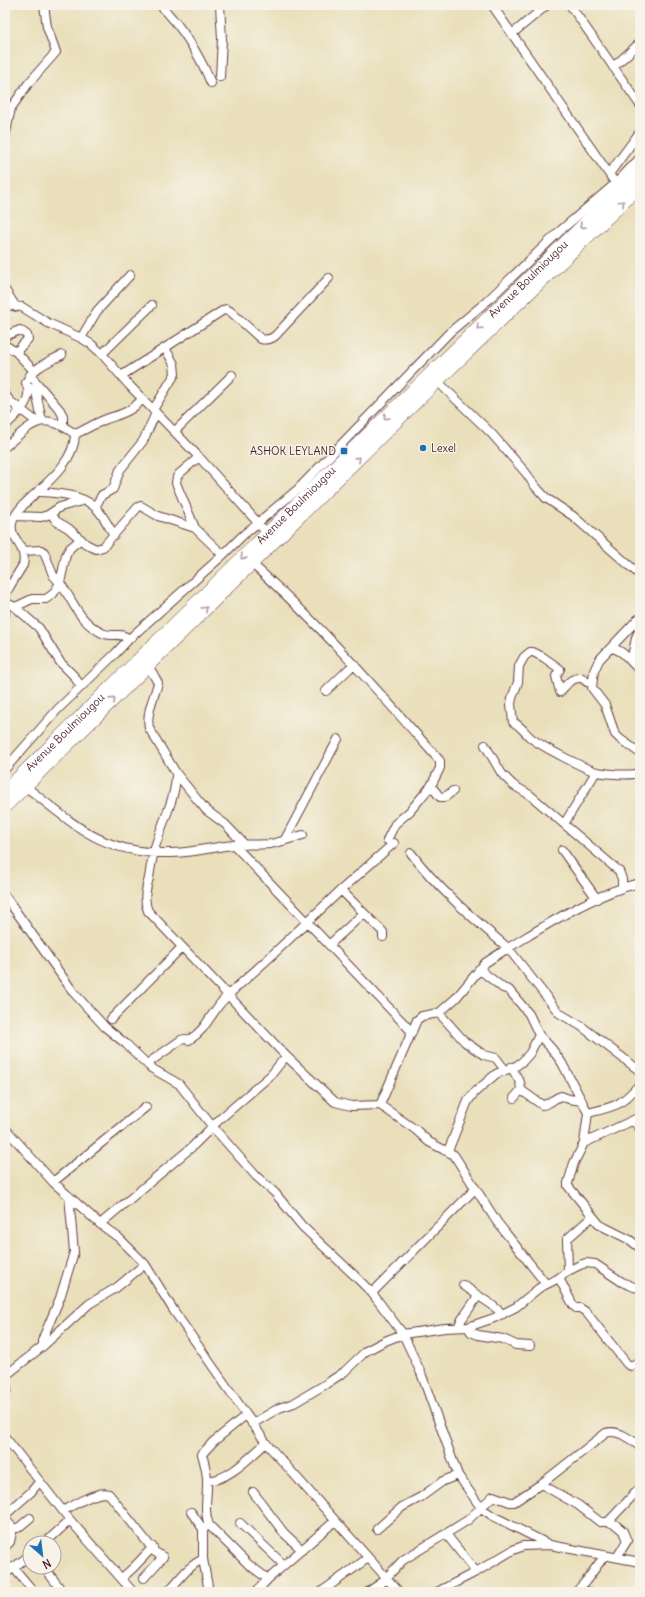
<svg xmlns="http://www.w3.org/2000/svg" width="645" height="1597" font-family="Delius,sans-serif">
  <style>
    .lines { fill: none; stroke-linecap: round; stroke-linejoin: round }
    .minor-casing { stroke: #623c40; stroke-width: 10 }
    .trunk-casing { stroke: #623c40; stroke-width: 14 }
    .minor { stroke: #fff; stroke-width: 8 }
    .trunk { stroke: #fff; stroke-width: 13 }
    .oneway { stroke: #ae9aa0 }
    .poi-dot { fill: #1f6fb2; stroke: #f7f3e8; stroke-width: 1.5 }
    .labels { text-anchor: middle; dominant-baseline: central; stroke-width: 3; stroke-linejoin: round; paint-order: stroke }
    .street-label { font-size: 11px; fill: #4a1f2b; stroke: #f7f3e8 }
    .poi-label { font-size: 11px; fill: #4a1f2b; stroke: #f7f3e8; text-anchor: start }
  </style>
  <rect width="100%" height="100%" fill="#f7f3e8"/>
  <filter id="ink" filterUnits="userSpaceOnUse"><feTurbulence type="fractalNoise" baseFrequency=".025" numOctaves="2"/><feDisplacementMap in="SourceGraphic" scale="8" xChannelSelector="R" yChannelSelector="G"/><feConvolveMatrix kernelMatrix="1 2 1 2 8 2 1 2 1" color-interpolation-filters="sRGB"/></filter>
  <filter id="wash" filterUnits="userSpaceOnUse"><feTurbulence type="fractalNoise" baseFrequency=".012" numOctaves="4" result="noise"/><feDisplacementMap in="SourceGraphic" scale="16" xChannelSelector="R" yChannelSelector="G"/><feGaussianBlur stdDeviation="0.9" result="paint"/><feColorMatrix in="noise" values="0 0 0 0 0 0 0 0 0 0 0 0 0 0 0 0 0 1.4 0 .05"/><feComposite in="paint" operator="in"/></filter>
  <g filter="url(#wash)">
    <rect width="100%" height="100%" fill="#e9dfba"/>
  </g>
  <g filter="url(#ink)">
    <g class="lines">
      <defs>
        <path id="minor" d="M160 5C182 27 199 54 211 83
          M492 5 618 187
          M570 5 640 105
          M512 34 547 5
          M613 67 640 43
          M220 77 222 39 220 5
          M5 137 11 108 28 84 56 52 47 27 44 5
          M609 174 640 132
          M5 290 16 307
          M5 305 22 307 48 323 81 338 91 344 102 354 129 385 199 457 267 533
          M5 336 20 330 27 335 28 339 16 352
          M81 338 97 311 130 275
          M5 345 16 352 34 371
          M102 354 152 305
          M30 375 60 410 63 416V425
          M121 376 222 311 226 309 230 311 261 339C266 340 270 340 275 336L329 278
          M435 379 491 433 526 473 535 486 546 498 573 516 640 575
          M28 387 34 389 36 392 42 421
          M5 395 11 402 37 422
          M153 410 175 374 174 364 165 348
          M5 426C16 415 35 400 26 383 32 368 48 362 62 355
          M175 431 232 375
          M5 445 6 446C33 423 42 410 75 434
          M199 457 179 474 177 477 176 483 195 528 223 555
          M38 492C55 493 81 494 95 507 103 514 108 526 114 535
          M95 507 102 495 113 489 120 470 143 441 156 413
          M51 513 56 521 68 528 86 544 96 549 103 547 138 507 141 506 158 516 195 528
          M15 516 41 517 48 515 60 507 82 501
          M81 539 70 548 66 555 60 583C75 603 77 620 102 633 111 638 120 631 129 639
          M251 563C320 624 380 693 440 761V768L431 786 410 811 395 824 387 840
          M5 601 6 593 10 586 23 565C28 544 6 538 13 520 17 509 29 500 37 492 53 478 75 458 75 434 85 430 94 424 104 420 123 413 127 414 143 399
          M5 602 15 607 39 628 60 662 74 676 81 687
          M5 603V615
          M15 607 32 599H46L53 594 60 583 53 575 44 552 41 550 23 551
          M640 619H638L599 660 594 671 592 688 605 705 615 734 620 739 640 753
          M611 648C625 650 630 663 640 670
          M631 661 636 638 640 628
          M145 668 152 672 158 683C154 698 146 712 149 728L176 773 196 798 206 810 225 824 245 845
          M326 691 354 664
          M560 692 556 676 560 669 543 657 533 652H530L524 657 519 666 518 682 512 698 511 704 513 722C521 726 525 733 531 738 541 746 585 769 597 772 608 774 630 776 640 773
          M560 692C567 684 571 677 582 678L587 682 592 683
          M485 745 502 774 513 785 530 795 619 871 622 879V887
          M5 769 58 709 115 654 129 639 223 555 242 536 298 489 450 332 486 302 561 230 616 183 640 158
          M176 773C176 797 165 816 158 838 153 851 151 864 149 878 146 889 143 899 148 911L286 1056 335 1102 351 1106 380 1105 416 1130 429 1142 454 1155 497 1222 546 1284
          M25 786C75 825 102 854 170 853 192 853 212 847 234 845 246 844 258 845 270 844 281 842 292 838 303 835
          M431 786 440 797H445L453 791
          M564 824 596 772
          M284 841 338 739
          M394 843 341 890 268 959 228 995 219 1005 203 1028 196 1035 189 1040 185 1039 181 1040 151 1061 149 1066 151 1068 179 1084 212 1126 256 1176 275 1193 302 1226 354 1275 372 1293 403 1334 421 1373 458 1475 481 1508 493 1516 550 1545
          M234 845 412 1032
          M562 850 597 899
          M411 853C436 887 476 921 508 948 548 924 595 893 640 883
          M341 890 364 913
          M5 896 74 993 105 1027 126 1044 149 1066
          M329 945 364 913 383 932V937
          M479 969 503 988 509 990 529 1014 539 1035 552 1049 562 1063 588 1113 584 1143 574 1163 568 1183V1186L600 1225 630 1240 640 1248
          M439 1013 465 1042 484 1055 496 1058 505 1070
          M111 1019 182 947
          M511 1067 520 1082 521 1090 514 1098
          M521 1090 542 1105C549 1105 554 1098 561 1096L569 1099 582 1101
          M380 1105 417 1020 422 1016 439 1013 456 998 485 963 508 948 559 1013 581 1026 640 1071
          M588 1113C617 1106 620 1106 640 1084
          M634 1121 640 1129
          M5 1128 53 1182 100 1224 119 1238 145 1264 174 1311 266 1443 399 1592
          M584 1143 640 1117
          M448 1151 468 1101 474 1093 496 1074 516 1066 523 1061 530 1053 539 1035
          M53 1182 146 1107
          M100 1224 192 1147 220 1119 271 1075 286 1056
          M568 1271 567 1239 592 1217
          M559 1278 573 1305 576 1308H580L586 1312 627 1364 631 1366 640 1361
          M463 1285 492 1305 503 1314
          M372 1293 475 1189
          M458 1327 462 1319 478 1296
          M468 1327 471 1332 478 1335 503 1339 516 1345 530 1346
          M43 1346V1338L60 1298 74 1252 69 1196
          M5 1376 43 1346 89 1304 116 1288 145 1264
          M5 1381 7 1389 5 1394
          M252 1424 279 1408 294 1403 326 1384 344 1372 366 1351 385 1341 403 1334 445 1328 468 1327 494 1318 516 1307 539 1288 559 1278 568 1271 580 1265 586 1263 595 1264 622 1282 634 1287 640 1288
          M5 1437 70 1520 133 1592
          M207 1480C226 1483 252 1455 266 1443
          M541 1484 578 1505 600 1522H609L616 1525 623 1531 627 1541 617 1557
          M253 1492 284 1533 302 1550
          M63 1511C73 1505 98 1490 109 1494L155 1552 163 1557 144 1578
          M191 1512 203 1529
          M5 1515 31 1492 40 1481
          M5 1519 13 1528 10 1542 5 1547
          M608 1522 640 1488
          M240 1523 284 1565
          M209 1525 248 1564 268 1579
          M13 1528H18L30 1518
          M377 1529 402 1507 421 1497 443 1481 458 1475
          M446 1534 476 1572
          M45 1543 70 1520
          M13 1567 34 1592
          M47 1571 59 1587V1589L55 1592
          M5 1574 30 1555
          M122 1578 133 1568 153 1547
          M386 1578 403 1560 468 1520 493 1496 510 1502H514L541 1484 606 1433C617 1429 633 1440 640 1447
          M577 1591 588 1592
          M167 1592C181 1579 185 1568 203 1559
          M209 1592 203 1559V1529L209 1525C203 1510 208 1495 207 1480 207 1471 204 1462 202 1454L213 1442 246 1415
          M256 1592 268 1579 335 1521
          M321 1592 368 1558
          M368 1592 387 1579
          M437 1592 476 1572 513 1550 523 1546 550 1545 640 1562
          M576 1592 586 1581 605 1555"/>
        <g id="trunk">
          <path id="s1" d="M5 791 348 454 640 170"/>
          <path d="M5 806 437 381 640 186"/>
        </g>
      </defs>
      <use href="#minor" class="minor-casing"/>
      <use href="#trunk" class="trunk-casing"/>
      <use href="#minor" class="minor"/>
      <use href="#trunk" class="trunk"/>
    </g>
    <defs><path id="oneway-chevron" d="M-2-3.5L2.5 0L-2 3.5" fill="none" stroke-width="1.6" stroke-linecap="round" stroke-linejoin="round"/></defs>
    <g class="oneway">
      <use href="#oneway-chevron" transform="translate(622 203) rotate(-43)"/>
      <use href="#oneway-chevron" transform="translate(582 226) rotate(136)"/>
      <use href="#oneway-chevron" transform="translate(479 327) rotate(136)"/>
      <use href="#oneway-chevron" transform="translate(386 417) rotate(136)"/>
      <use href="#oneway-chevron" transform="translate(358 459) rotate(-44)"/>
      <use href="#oneway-chevron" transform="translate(243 557) rotate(135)"/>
      <use href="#oneway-chevron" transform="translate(205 609) rotate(-45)"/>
      <use href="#oneway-chevron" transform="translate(113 700) rotate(-44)"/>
    </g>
  </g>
  <g class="poi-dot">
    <circle cx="423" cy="448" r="4"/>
    <rect x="340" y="447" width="8" height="8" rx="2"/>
  </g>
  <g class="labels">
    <g class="street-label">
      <text stroke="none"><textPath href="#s1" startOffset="732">Avenue Boulmiougou</textPath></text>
      <text stroke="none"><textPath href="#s1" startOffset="408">Avenue Boulmiougou</textPath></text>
      <text stroke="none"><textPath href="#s1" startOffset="84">Avenue Boulmiougou</textPath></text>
    </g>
    <g class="poi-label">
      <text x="431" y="448">Lexel</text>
      <text x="336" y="451" text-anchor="end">ASHOK LEYLAND</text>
    </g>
  </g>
  <rect width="645" height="1597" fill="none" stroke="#f7f3e8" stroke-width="20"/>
  <g transform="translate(42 1555) rotate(152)"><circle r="19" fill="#f7f3e8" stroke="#b29e9c"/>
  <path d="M0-3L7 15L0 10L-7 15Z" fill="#1f6fb2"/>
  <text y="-6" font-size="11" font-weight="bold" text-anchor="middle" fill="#4a1f2b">N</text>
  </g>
</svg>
